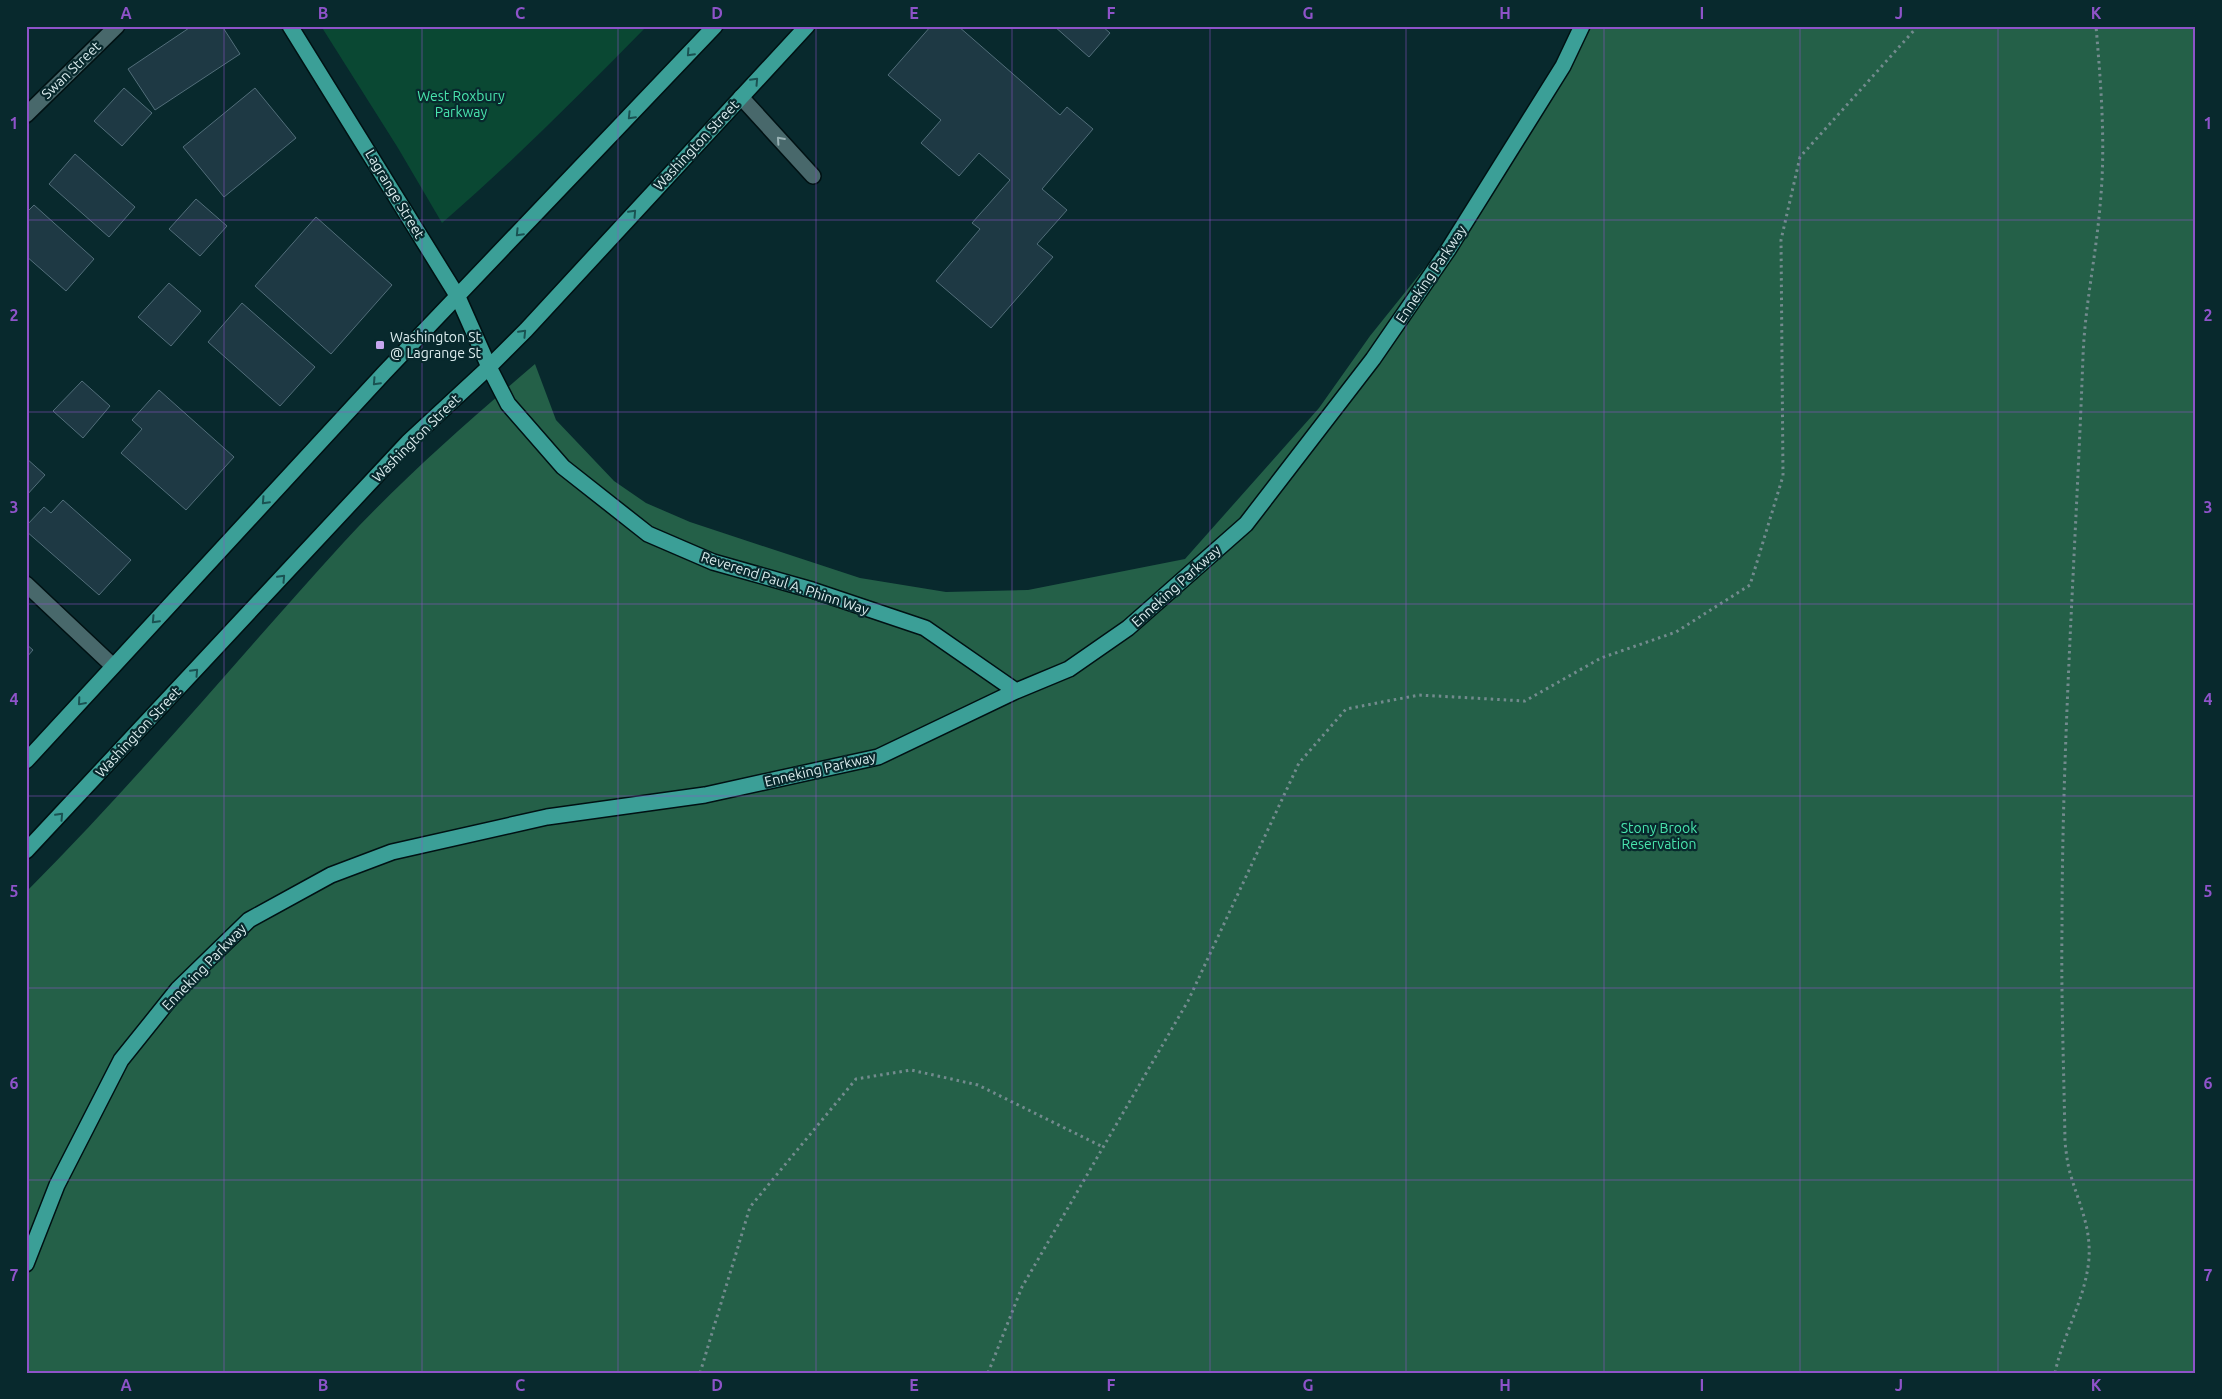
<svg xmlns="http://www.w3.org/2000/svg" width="2222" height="1399" font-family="Ubuntu,sans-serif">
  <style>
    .green { fill: #0a4833 }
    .forest { fill: #246048 }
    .building { fill: #1e3944; stroke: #526e7a }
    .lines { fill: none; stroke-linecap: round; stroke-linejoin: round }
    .minor-casing { stroke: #001113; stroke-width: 18 }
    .major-casing { stroke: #001113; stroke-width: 18 }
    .path { stroke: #738b8e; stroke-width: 3; stroke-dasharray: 2.5 4; stroke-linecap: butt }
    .minor { stroke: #48686b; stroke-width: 15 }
    .major { stroke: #3b9f97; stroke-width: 15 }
    .oneway { stroke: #1a5252 }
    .oneway2 { stroke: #99b1b4 }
    .grid { fill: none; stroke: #8e53c9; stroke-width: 1; stroke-opacity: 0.55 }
    .poi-dot { fill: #c7a6ef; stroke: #08292d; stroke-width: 2 }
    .labels { text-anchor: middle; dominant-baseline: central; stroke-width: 4.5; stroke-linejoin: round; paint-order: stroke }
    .street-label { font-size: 14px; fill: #dcedef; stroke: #08292d }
    .park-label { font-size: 14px; fill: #49e5ad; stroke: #08292d }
    .poi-label { font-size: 14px; fill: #dcedef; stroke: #08292d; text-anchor: start }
    .neatline { fill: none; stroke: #8e53c9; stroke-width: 2 }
    .grid-label { font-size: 16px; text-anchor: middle; font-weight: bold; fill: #8e53c9 }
  </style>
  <rect width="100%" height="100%" fill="#08292d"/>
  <path class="green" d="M321 26H647C580 94 514 161 442 223L398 148Z"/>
  <path class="forest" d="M1579 26H2196V1373H26V892C138 780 238 658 344 542 403 478 470 420 535 364L556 420 614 481 646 503 690 522 860 578 946 592 1028 590 1185 559 1319 408 1370 336 1500 174Z"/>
  <path class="building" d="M192 26H222L240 54 155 110 128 69Z
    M931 26H958L1060 115 1067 107 1093 129 1042 189 1067 210 1037 244 1053 257 991 328 936 281 980 229 972 223 1010 180 979 153 959 176 921 143 941 120 888 75Z
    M1054 26H1102L1110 33 1089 57Z
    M124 88 152 113 122 146 94 121Z
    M255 88 296 138 224 197 183 147Z
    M75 154 135 207 109 237 49 184Z
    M196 199 227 226 200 256 169 229Z
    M34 205 94 259 66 291 26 256V213Z
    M316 217 392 285 331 354 255 286Z
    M169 283 201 311 171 346 138 317Z
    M242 303 315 367 280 406 208 342Z
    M82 381 110 406 83 438 53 411Z
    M159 390 234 457 186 510 121 453 142 429 132 420Z
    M26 458 45 475 26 496Z
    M63 500 131 560 99 595 26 531V526L44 507 51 513Z
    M26 644 33 650 26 658Z"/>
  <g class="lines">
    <defs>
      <path id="minor" d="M741 97 813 176
        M26 115 117 26
        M26 584 113 666"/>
      <path id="major" d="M290 26 458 297 489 367 508 404 563 467 648 534 713 562 812 590 925 628 1016 691
        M26 761 384 373 715 26
        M26 851 408 442 489 367 526 330 807 26
        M26 1264 57 1185 121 1060 178 989 249 920 331 875 392 852 547 817 705 795 878 757 1016 691 1069 669 1128 628 1246 524 1373 359 1448 250 1563 66 1582 26"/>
    </defs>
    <use href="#minor" class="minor-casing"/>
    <use href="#major" class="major-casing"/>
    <path class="path" d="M700 1373 750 1207 856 1079 911 1070 978 1085 1103 1147
      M988 1373 1022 1287 1188 1001 1299 763 1346 709 1419 695 1525 701 1601 658 1676 632 1750 585 1783 476 1781 240 1800 157 1918 26
      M2055 1373C2063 1334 2086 1298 2089 1258 2091 1224 2077 1200 2069 1169 2067 1160 2066 1151 2065 1142 2064 1071 2061 1000 2062 928 2062 738 2076 547 2083 356 2085 305 2096 256 2100 206 2106 146 2101 86 2096 26"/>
    <use href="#minor" class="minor"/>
    <use href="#major" class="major"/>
  </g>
  <defs><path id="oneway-chevron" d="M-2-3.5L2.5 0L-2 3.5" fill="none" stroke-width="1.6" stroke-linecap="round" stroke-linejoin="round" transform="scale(1.25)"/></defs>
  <g class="oneway">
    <use href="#oneway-chevron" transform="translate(690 53) rotate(133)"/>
    <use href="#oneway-chevron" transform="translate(755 81) rotate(-47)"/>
    <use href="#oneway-chevron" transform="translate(631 116) rotate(134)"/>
    <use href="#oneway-chevron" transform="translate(633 213) rotate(-47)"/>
    <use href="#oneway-chevron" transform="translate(519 233) rotate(134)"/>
    <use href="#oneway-chevron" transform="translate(523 333) rotate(-46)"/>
    <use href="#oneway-chevron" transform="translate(376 382) rotate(133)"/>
    <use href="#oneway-chevron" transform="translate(265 501) rotate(133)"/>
    <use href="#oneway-chevron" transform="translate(282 578) rotate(-47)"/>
    <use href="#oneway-chevron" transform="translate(155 620) rotate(133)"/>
    <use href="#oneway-chevron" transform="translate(195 672) rotate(-47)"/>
    <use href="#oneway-chevron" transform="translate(81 702) rotate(131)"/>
    <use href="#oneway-chevron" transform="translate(60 816) rotate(-47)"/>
  </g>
  <use class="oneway2" href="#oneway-chevron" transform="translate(780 140) rotate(-132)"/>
  <path class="grid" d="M224 26V1373M422 26V1373M618 26V1373M816 26V1373M1012 26V1373M1210 26V1373M1406 26V1373M1604 26V1373M1800 26V1373M1998 26V1373M26 220H2196M26 412H2196M26 604H2196M26 796H2196M26 988H2196M26 1180H2196"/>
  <rect class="poi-dot" x="375" y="340" width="10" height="10" rx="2.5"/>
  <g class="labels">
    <g class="street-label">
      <text transform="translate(71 70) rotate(-44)">Swan Street</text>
      <text transform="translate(696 145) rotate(-47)">Washington Street</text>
      <text transform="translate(395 194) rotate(59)">Lagrange Street</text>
      <text transform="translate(1431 274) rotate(-56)">Enneking Parkway</text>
      <text transform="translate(416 438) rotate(-45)">Washington Street</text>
      <text transform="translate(785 583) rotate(18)">Reverend Paul A. Phinn Way</text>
      <text transform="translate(1176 586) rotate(-42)">Enneking Parkway</text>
      <text transform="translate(138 732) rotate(-47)">Washington Street</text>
      <text transform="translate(820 769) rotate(-13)">Enneking Parkway</text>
      <text transform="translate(204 967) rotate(-46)">Enneking Parkway</text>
    </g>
    <g class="park-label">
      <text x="461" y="96">West Roxbury<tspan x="461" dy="16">Parkway</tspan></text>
      <text x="1659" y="828">Stony Brook<tspan x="1659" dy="16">Reservation</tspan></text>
    </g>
    <g class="poi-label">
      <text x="390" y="337">Washington St<tspan x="390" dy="16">@ Lagrange St</tspan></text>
    </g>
  </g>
  <rect width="2222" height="1399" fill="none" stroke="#08292d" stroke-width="55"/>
  <rect x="28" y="28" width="2166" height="1344" class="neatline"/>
  <g class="grid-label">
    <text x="126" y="19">A</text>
    <text x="323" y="19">B</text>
    <text x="520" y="19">C</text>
    <text x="717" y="19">D</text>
    <text x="914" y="19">E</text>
    <text x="1111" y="19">F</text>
    <text x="1308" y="19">G</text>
    <text x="1505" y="19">H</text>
    <text x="1702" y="19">I</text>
    <text x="1899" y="19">J</text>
    <text x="2096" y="19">K</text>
    <text x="14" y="129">1</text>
    <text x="2208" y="129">1</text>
    <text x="14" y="321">2</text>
    <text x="2208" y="321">2</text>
    <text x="14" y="513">3</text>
    <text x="2208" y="513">3</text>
    <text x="14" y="705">4</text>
    <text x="2208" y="705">4</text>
    <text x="14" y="897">5</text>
    <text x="2208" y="897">5</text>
    <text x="14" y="1089">6</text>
    <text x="2208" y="1089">6</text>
    <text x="14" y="1281">7</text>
    <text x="2208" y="1281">7</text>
    <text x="126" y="1391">A</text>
    <text x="323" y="1391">B</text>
    <text x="520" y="1391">C</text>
    <text x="717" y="1391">D</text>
    <text x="914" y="1391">E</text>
    <text x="1111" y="1391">F</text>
    <text x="1308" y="1391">G</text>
    <text x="1505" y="1391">H</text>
    <text x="1702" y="1391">I</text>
    <text x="1899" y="1391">J</text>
    <text x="2096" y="1391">K</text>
  </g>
</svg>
